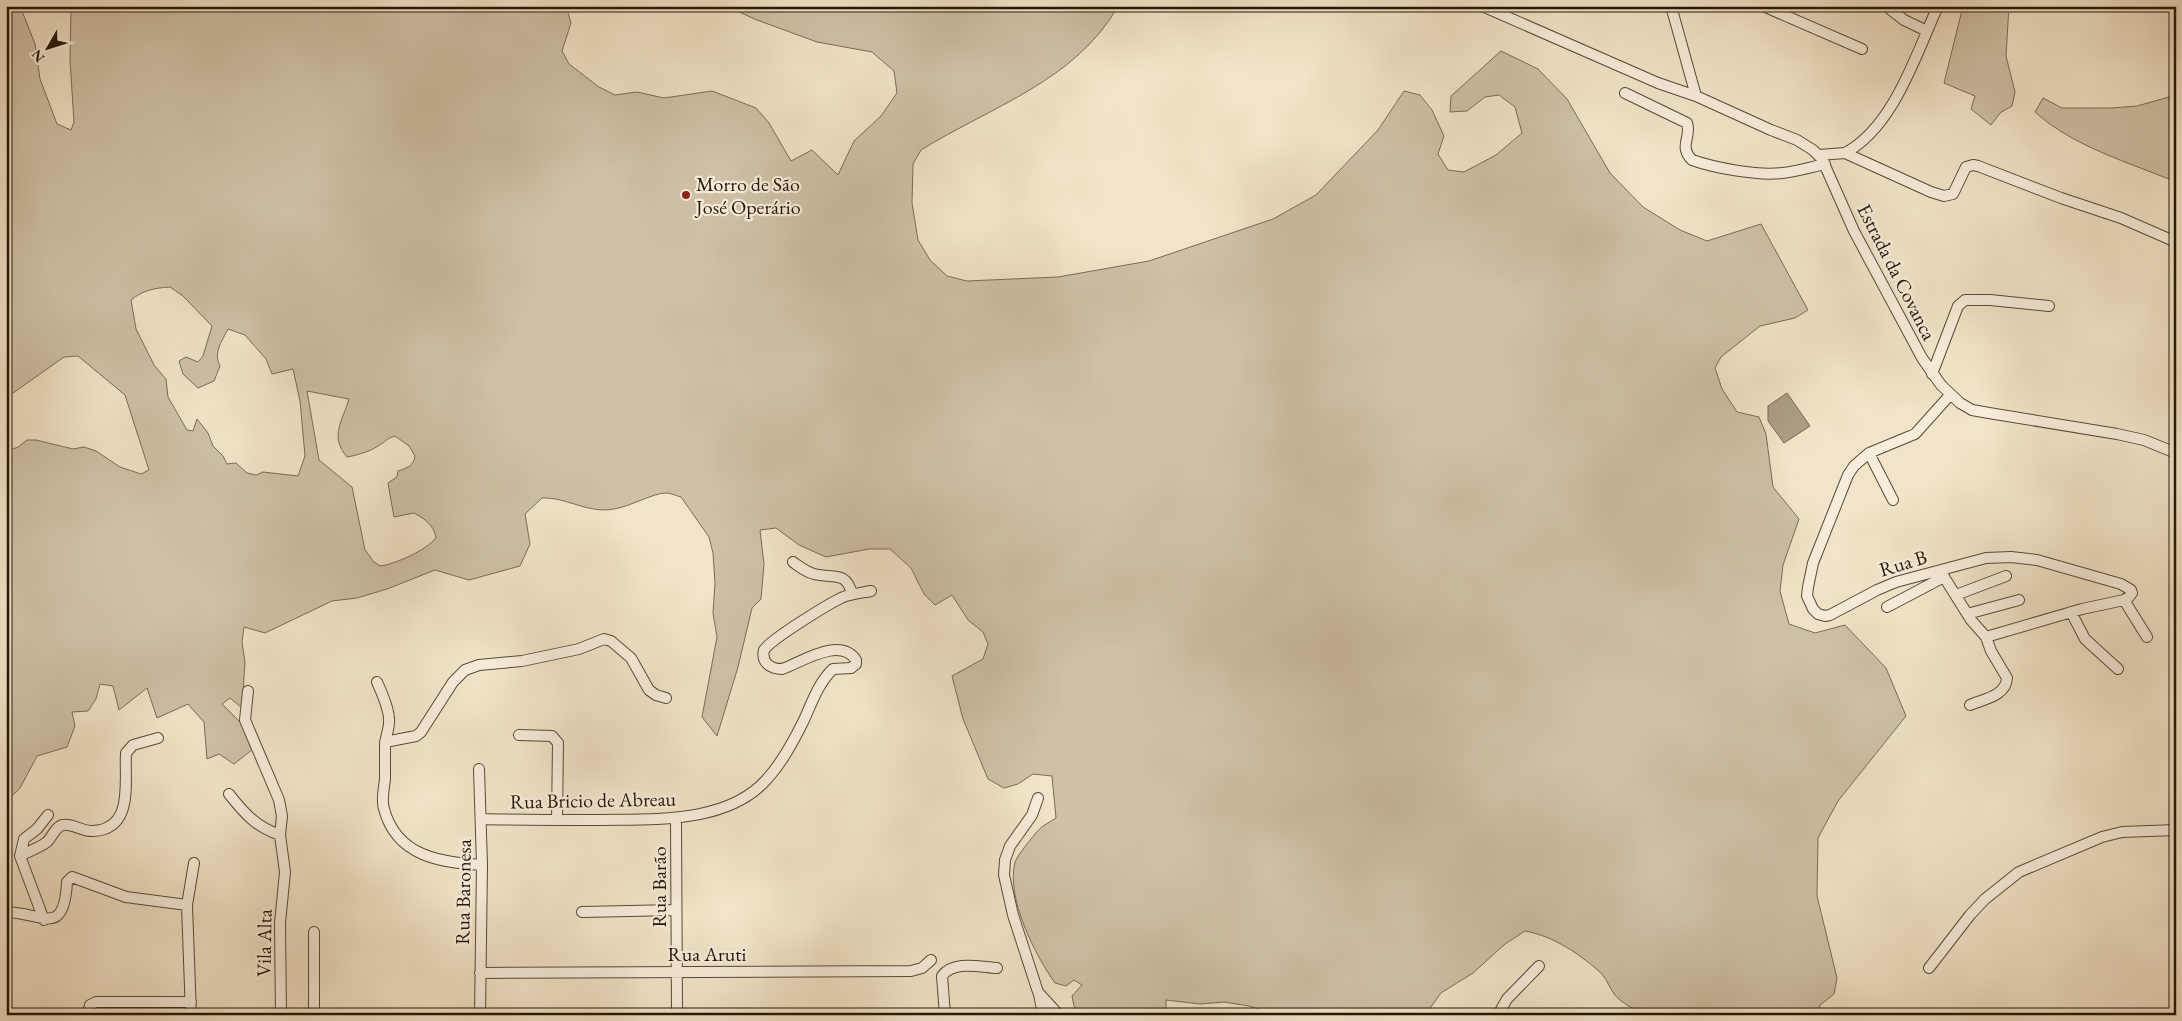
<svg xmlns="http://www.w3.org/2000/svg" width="2182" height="1021" font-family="'EB Garamond',serif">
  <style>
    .green { fill: #cfc1a7; stroke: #796c57; fill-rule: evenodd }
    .water { fill: #ac9e86; stroke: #756853 }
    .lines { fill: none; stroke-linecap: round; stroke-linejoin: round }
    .minor-casing { stroke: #574a37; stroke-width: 12 }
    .minor { stroke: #f7eddb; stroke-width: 10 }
    .poi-dot { fill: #8f2418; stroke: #f7eddb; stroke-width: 2 }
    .labels { text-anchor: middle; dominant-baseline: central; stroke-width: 4.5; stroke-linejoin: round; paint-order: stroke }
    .poi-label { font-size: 20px; fill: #231607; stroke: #f7eddb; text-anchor: start }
    .street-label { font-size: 20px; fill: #231607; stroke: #f7eddb }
  </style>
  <rect width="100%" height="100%" fill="#f2e4c8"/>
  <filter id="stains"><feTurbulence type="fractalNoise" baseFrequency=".004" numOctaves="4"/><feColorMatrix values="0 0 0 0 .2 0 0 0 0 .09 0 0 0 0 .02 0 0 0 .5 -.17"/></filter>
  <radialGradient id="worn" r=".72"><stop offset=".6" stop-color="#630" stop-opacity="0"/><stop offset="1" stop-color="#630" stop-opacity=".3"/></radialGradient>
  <path class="green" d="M6 6H20L35 44 40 79 57 124 71 130 74 122 70 60 71 6H566L571 23 562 51 569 64 599 87 615 95 637 92 664 98 712 91 756 108 769 123 791 161 812 150 838 175 854 141 881 116 897 93 894 71 872 52 817 42 757 20 737 11 734 6H1118C1076 81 990 107 921 150L913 164 912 203 918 240 930 260 947 276 967 281 1058 277 1149 261 1273 219 1316 195 1378 130 1404 91 1420 95 1432 110 1444 136 1438 154 1448 170 1464 172 1496 155 1522 133 1515 107 1499 95 1485 97 1467 111 1450 112 1451 96 1501 51 1538 69 1567 99 1610 173 1643 207 1680 230 1707 241 1761 224 1808 310 1795 318 1760 326 1721 357 1715 368 1722 389 1737 412 1759 417 1766 434 1773 487 1799 519 1783 565 1780 591 1789 624 1815 633 1845 625 1886 668 1906 716 1838 801 1818 838 1817 896 1837 978 1834 994 1819 1006 1825 1015H1646C1635 1009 1622 1004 1614 994 1610 988 1607 980 1602 974 1581 955 1554 936 1525 931L1505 944 1473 973 1441 993 1425 1015H1276L1249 1006 1224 1002 1200 1004 1166 1000V1015H1079L1074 1006 1072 996 1082 985 1074 980 1066 986 1055 983C1035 955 1006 898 1015 862 1017 856 1037 830 1043 826 1047 823 1052 821 1056 818L1052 776 1033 774 1018 784 1004 788 988 779 963 719 952 676 983 659 988 644 983 632 968 620 952 595 935 605 924 594 911 568 890 549H869L826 557 799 545 776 528 760 530 764 564 761 599 752 608 738 667 717 736 702 717 717 637 713 613 715 583 713 553 709 537 681 497C677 496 671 493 666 493 653 493 629 507 614 509 588 514 567 497 542 498L525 514 530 544 520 566 469 580 435 570 387 589 357 598 332 601 265 633 244 627 242 642 245 662 242 708 230 698 222 704 241 723 253 749 234 764 219 754 207 759 204 722 188 704 157 718 147 688 119 710 113 686 100 684 96 699 88 711 72 712 75 726 67 747 37 756 20 788 7 801 8 827 6 837V452L18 447 27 440H36L73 449 84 447 96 451 120 467 141 474 149 470 125 395 78 356 64 357 6 398ZM170 287 183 296 212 326 203 356 198 362 186 357 179 361 183 374 198 388 214 381 220 366C213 353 222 341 228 329L245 335 266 359 272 374 293 369 300 401 305 456 298 476 263 472 256 475 247 473 236 463 227 464 223 456 213 446 208 433 197 419 193 431 187 430 168 397 166 379 154 365 136 329 131 300C143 290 155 288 170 287ZM307 391 349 399C343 420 329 436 347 457 358 455 372 451 381 444 386 441 388 438 395 436L409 446 415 456C414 466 407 468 398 471L397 477 388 483 394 517 414 513C425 519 434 525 436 538 426 550 396 564 380 566L374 562 365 550 352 487 319 460Z
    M1963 6H2009L2006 56 2015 92 2012 106 2000 113 1991 125 1971 109 1975 96 1944 83Z
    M2176 95V182C2128 162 2074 147 2035 112L2043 98 2062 108H2111L2137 106Z"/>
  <path class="water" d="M1787 393 1810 426 1784 443 1768 421V406Z"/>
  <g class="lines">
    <defs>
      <path id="minor" d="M1482 6 1658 83 1696 96 1771 130 1797 140 1813 150 1822 159 1854 231 1922 358 1941 385 1960 403 1972 410 1989 413 2117 434 2144 440 2176 453
        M1671 6 1696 96
        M1763 6 1862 49
        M1886 6 1904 20 1927 31
        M1625 93 1687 123C1692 137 1678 146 1692 160 1715 168 1758 176 1782 173 1796 172 1811 167 1825 164
        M1845 153C1894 127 1916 54 1938 6
        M1819 155 1845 153 1931 192 1944 196 1953 194 1966 167 1973 165 1978 166 2061 198 2121 218 2176 242
        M1932 374 1958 306 1965 300H1990L2049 306
        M1869 453 1893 500
        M793 562C800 567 806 572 814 574 833 579 846 570 852 594
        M1944 577 1971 620 1986 637 2082 609 2124 600 2129 597 2132 593 2131 590 2121 584 2037 560 2011 557 1986 558 1896 582 1877 590 1830 615 1825 616 1818 614 1813 609 1807 596 1808 587 1813 563 1848 475 1854 466 1869 453 1915 434 1950 395
        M1956 595 2006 576
        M2124 600 2147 637
        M1887 607 1944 577 1943 573
        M2071 612 2085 639 2118 669
        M1967 614 2019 600
        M377 682C382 693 388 706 389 718 390 727 386 735 385 744 385 756 385 767 385 779 384 788 381 800 384 809 397 857 440 862 482 865
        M248 691 245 720 279 800 282 816 280 835 285 872 280 923 281 1015
        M1970 705C1984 699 2006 696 2007 678L1991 651 1986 637
        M519 735 552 736 558 743 557 820
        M385 742 416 736 421 732 453 682 465 670 479 665 522 661 579 649 604 639 611 641 631 658 649 690 656 695 666 698
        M479 769 482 865 480 1015
        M229 794C244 813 256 827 280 835
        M1038 798 1032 815 1010 846 1005 860 1004 875 1013 915 1038 992 1059 1015
        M481 819C521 820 560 820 599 820 652 819 728 824 767 779 782 763 793 742 803 722 812 703 818 683 833 669L851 668 856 664V660C840 636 802 662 782 669 770 669 761 662 764 650 771 639 827 605 841 598 850 594 861 593 871 591
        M676 819 677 1015
        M20 856 24 839 37 829 48 815
        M6 912C43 913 64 938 67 882L72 877 126 897 187 905
        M582 912 676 910
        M44 920 20 856C29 851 39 848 47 842 52 837 56 826 63 825 72 823 83 832 93 831 135 829 124 780 126 753L133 745 158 738
        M314 932V1015
        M1929 968 1970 915 1985 899 2019 872 2102 837 2122 832 2176 830
        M480 973 911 971 922 968 931 960
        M1039 994 1043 1015
        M88 1015 90 1005 96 1002H191
        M191 1015 187 905 194 863
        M945 1015 942 976C953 960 980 967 997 968
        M1498 1015 1507 999 1539 966"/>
    </defs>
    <use href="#minor" class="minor-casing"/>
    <use href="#minor" class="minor"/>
  </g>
  <circle class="poi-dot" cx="686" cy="195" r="5"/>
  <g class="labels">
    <g class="poi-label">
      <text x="696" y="184">Morro de São<tspan x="696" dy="23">José Operário</tspan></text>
    </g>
    <g class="street-label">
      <text transform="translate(1897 272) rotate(63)">Estrada da Covanca</text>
      <text transform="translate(1903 563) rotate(-17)">Rua B</text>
      <text transform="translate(593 800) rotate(-1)">Rua Bricio de Abreau</text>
      <text transform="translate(659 887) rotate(-90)">Rua Barão</text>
      <text transform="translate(463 892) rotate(-89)">Rua Baronesa</text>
      <text transform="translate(264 943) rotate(-89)">Vila Alta</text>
      <text x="707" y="954">Rua Aruti</text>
    </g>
  </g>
  <rect width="2182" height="1021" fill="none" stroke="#f2e4c8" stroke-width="25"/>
  <rect x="8" y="8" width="2167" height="1006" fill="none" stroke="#231607" stroke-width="2.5"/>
  <rect x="12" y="12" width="2157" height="996" fill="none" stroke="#231607"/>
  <g transform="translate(48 48) rotate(231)" stroke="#f7eddb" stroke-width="4" paint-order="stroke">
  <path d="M0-4L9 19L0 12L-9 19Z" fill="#231607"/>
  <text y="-8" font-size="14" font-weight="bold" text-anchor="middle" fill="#231607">N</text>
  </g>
  <rect width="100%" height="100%" filter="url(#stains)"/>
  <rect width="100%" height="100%" fill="url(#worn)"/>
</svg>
